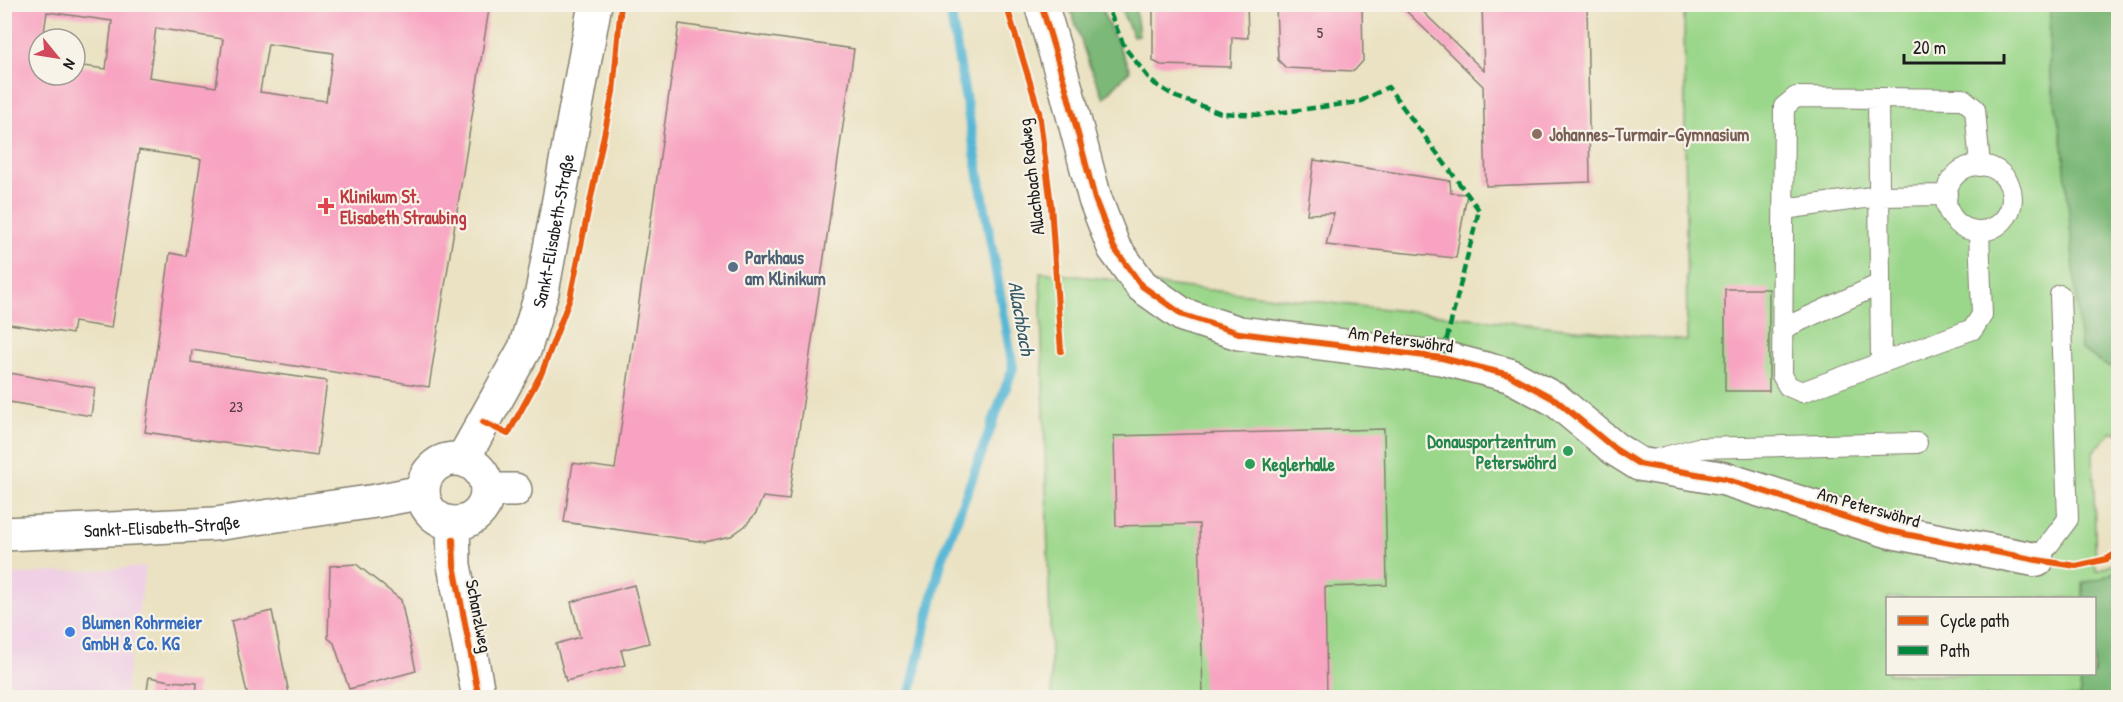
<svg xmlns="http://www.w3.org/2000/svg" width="2123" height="702" font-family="'Patrick Hand',sans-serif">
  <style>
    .built { fill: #f0d0e5 }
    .green { fill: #9bd78b; stroke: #5c7a54; stroke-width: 1.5; fill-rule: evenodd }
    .forest { fill: #7cb877; stroke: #4c6a4a; stroke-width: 1.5 }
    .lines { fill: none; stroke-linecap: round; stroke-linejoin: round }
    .stream { stroke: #57b7d5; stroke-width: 10 }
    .building { fill: #f8a3c1; fill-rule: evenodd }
    .service-casing { stroke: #837f6f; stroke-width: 22 }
    .minor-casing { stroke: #837f6f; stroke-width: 36 }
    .tertiary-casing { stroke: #837f6f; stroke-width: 36 }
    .service { stroke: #fff; stroke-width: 20 }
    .minor { stroke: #fff; stroke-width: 33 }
    .tertiary { stroke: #fff; stroke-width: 33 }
    .quiet { stroke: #00873e; stroke-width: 4.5; stroke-dasharray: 9 4.5; stroke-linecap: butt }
    .cycleway-casing { stroke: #f7f3e8; stroke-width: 10 }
    .cycleway { stroke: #e8590c; stroke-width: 6 }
    .education-dot { fill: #8d6e63; stroke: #f7f3e8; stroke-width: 2 }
    .health-dot { fill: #e0444e; stroke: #f7f3e8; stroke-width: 2 }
    .service-dot { fill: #5c6f8a; stroke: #f7f3e8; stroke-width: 2 }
    .leisure-dot { fill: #2e9e5b; stroke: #f7f3e8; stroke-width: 2 }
    .shop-dot { fill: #3f7fe0; stroke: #f7f3e8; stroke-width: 2 }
    .labels { text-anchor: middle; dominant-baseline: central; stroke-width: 4.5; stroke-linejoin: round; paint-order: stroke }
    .number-label { font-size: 15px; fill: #533e45 }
    .education-label { font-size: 18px; font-weight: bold; fill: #785e54; stroke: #f7f3e8; text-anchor: start }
    .street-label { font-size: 18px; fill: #1c1c1c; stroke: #f7f3e8 }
    .health-label { font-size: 18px; font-weight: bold; fill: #be3a42; stroke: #f7f3e8; text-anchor: start }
    .service-label { font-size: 18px; font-weight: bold; fill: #4e5e75; stroke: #f7f3e8; text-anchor: start }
    .leisure-label { font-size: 18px; font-weight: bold; fill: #27864d; stroke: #f7f3e8; text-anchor: end }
    .shop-label { font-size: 18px; font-weight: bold; fill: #366cbe; stroke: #f7f3e8; text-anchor: start }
    .water-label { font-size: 20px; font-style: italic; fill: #345a66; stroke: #f7f3e8 }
  </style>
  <rect width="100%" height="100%" fill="#f7f3e8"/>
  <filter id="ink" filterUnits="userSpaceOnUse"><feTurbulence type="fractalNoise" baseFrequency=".0167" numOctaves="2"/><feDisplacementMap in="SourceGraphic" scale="12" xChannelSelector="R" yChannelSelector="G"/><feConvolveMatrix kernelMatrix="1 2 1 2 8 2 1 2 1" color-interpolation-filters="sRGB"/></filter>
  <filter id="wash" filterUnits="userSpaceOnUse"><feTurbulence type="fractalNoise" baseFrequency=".008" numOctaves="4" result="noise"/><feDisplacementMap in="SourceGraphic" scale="24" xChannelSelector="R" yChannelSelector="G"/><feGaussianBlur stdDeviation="1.35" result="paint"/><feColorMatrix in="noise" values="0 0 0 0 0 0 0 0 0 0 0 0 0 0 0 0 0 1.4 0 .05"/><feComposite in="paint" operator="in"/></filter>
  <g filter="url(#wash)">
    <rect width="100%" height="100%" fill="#eae2c2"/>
    <path class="built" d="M146 567 124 697H5V575Z"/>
    <path class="green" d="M1684 5H2079L2108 367 2118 368V433L2112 432 2093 452 2096 571 2118 561V697H1052L1040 272 1687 341ZM1888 598H2094V674H1888Z"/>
    <path class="forest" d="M1069 5H1104V15L1130 70 1104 98 1090 67Z
      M1121 5H1135L1139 35 1133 36 1123 14Z
      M2050 5H2118V368L2108 367 2081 349 2063 147 2049 69Z
      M2118 570V697H2079L2082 674H2094V598H2083V583L2100 579Z"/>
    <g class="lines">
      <path class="stream" d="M909 698 941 562 1013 368 950 10 947 4"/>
    </g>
    <g id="blocks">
      <path class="building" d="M4 4H397L410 7 411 4H462L489 9 429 387 192 350 191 362 327 381 317 456 145 432 170 253 186 256 201 159 139 150 111 328 74 322 72 334 4 323ZM47 12 112 21 106 69 75 65V75H39V39H43ZM156 28 223 39 216 87 149 77ZM268 44 333 53 326 101 260 92Z
        M1153 4H1247L1248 38 1232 37 1231 67 1161 65 1153 61Z
        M1399 4H1415L1484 71 1482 5 1587 4 1590 182 1486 186 1483 86Z
        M1276 5H1362L1363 61 1354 71 1286 68 1278 60Z
        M679 24 854 49 789 500 763 497 756 513 745 526 731 536 705 542 564 522 573 463 615 469Z
        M1314 160 1450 181 1451 193 1467 194 1456 258 1326 245 1334 213 1307 214Z
        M1725 289H1769V391H1725Z
        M4 372 95 388 91 416 4 401Z
        M1384 429 1387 585 1325 587 1327 698H1203L1199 524 1116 526 1114 436Z
        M356 564 401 600 416 671 349 689 334 643 328 638 330 566Z
        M634 585 649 643 621 650 625 665 566 681 556 644 580 637 571 602Z
        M272 611 290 698H248L231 621Z
        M149 677 170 681 197 683 196 698H169V686L167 698H146Z"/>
    </g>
  </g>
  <g filter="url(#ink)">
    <use href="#blocks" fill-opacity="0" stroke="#837f6f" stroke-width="1.5"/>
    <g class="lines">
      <defs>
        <path id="service" d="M1878 98 1881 363
          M1946 198a33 33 0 1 1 66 0a33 33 0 1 1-66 0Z
          M1784 209 1879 196 1947 195
          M1979 231 1982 315 1973 329 1802 392 1788 386 1782 375 1784 107 1796 97 1963 99 1975 109 1980 166
          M1782 329 1880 284
          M1650 461 1698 448 1917 443
          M2037 560 2068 519 2060 295"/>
        <g id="minor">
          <path d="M1041 4 1067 92 1095 199 1114 248 1142 286 1183 315 1239 333 1442 358 1509 375 1556 400 1615 449 1639 464 1725 479 1889 531 2037 560"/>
          <path d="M487 490H515"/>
          <path id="s1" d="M4 534 215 524 376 501 423 492"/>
        </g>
        <g id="tertiary">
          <circle cx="455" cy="491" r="32"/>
          <path id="s2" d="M463 459 525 348 542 292 595 4"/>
          <path d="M453 523 454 565 479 698"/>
        </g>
      </defs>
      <use href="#service" class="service-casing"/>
      <use href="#minor" class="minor-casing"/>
      <use href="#tertiary" class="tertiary-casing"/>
      <use href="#service" class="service"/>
      <use href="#minor" class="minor"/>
      <use href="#tertiary" class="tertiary"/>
      <path class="quiet" d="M1110 13 1125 48 1152 82 1176 97 1221 113 1261 115 1359 102 1388 87 1479 210 1442 358
        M1060 698V694
        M1427 698 1435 694"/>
      <defs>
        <path id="cycleway" d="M1006 4 1039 112 1051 205 1061 351
          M1041 4 1067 92 1095 199 1114 248 1142 286 1183 315 1239 333 1442 358 1509 375 1556 400 1615 449 1639 464 1725 479 1889 531 2037 560 2076 566 2107 559 2118 552
          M483 422 508 434 542 372 570 298 613 92 621 4
          M453 540 454 565 479 698"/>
      </defs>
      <use href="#cycleway" class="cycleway-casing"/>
      <use href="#cycleway" class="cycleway"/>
    </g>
  </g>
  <circle class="education-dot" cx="1537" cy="134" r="6"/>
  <path class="health-dot" d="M323 197h6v6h6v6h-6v6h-6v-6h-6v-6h6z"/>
  <circle class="service-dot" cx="733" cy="267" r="6"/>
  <g class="leisure-dot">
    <circle cx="1568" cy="451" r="6"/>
    <circle cx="1250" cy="464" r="6"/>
  </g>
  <circle class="shop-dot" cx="70" cy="632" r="6"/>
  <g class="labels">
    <g class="number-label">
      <text x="1320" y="32">5</text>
      <text x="236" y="406">23</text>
    </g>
    <g class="education-label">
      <text x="1549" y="134">Johannes-Turmair-Gymnasium</text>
    </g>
    <g class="street-label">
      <text transform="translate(1031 177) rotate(-97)">Allachbach Radweg</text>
      <text stroke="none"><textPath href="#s2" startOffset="248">Sankt-Elisabeth-Straße</textPath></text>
      <text transform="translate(1401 339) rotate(8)">Am Peterswöhrd</text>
      <text transform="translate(1869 507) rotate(16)">Am Peterswöhrd</text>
      <text stroke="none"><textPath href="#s1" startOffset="158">Sankt-Elisabeth-Straße</textPath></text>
      <text transform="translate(479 616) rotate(79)">Schanzlweg</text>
    </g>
    <g class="health-label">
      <text x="340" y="196">Klinikum St.<tspan x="340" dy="21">Elisabeth Straubing</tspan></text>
    </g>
    <g class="service-label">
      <text x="745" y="257">Parkhaus<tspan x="745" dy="21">am Klinikum</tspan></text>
    </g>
    <g class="leisure-label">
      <text x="1556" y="441">Donausportzentrum<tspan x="1556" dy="21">Peterswöhrd</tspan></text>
      <text x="1262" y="464" text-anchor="start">Keglerhalle</text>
    </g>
    <g class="shop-label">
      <text x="82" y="622">Blumen Rohrmeier<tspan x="82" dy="21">GmbH &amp; Co. KG</tspan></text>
    </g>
    <g class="water-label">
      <text transform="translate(1022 318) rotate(80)">Allachbach</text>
    </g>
  </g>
  <rect width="2123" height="702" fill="none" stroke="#f7f3e8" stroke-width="24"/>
  <rect x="1886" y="597" width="210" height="78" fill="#f7f3e8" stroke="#9f9d96" stroke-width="1.5"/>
  <rect x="1898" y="616" width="30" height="9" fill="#e8590c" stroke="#9f9d96" stroke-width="1.5"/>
  <text x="1940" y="627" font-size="18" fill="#1c1c1c">Cycle path</text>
  <rect x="1898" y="646" width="30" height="9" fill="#00873e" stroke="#9f9d96" stroke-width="1.5"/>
  <text x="1940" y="657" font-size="18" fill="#1c1c1c">Path</text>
  <g transform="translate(57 57) rotate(120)"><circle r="28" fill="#f7f3e8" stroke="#9f9d96" stroke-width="1.5"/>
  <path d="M0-4.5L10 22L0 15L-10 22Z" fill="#d1495b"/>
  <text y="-9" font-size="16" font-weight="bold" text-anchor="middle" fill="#1c1c1c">N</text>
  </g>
  <path d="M1904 54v9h100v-9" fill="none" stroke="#1c1c1c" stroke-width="3"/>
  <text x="1913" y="54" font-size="18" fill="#1c1c1c" stroke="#f7f3e8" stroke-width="4.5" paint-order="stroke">20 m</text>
</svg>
